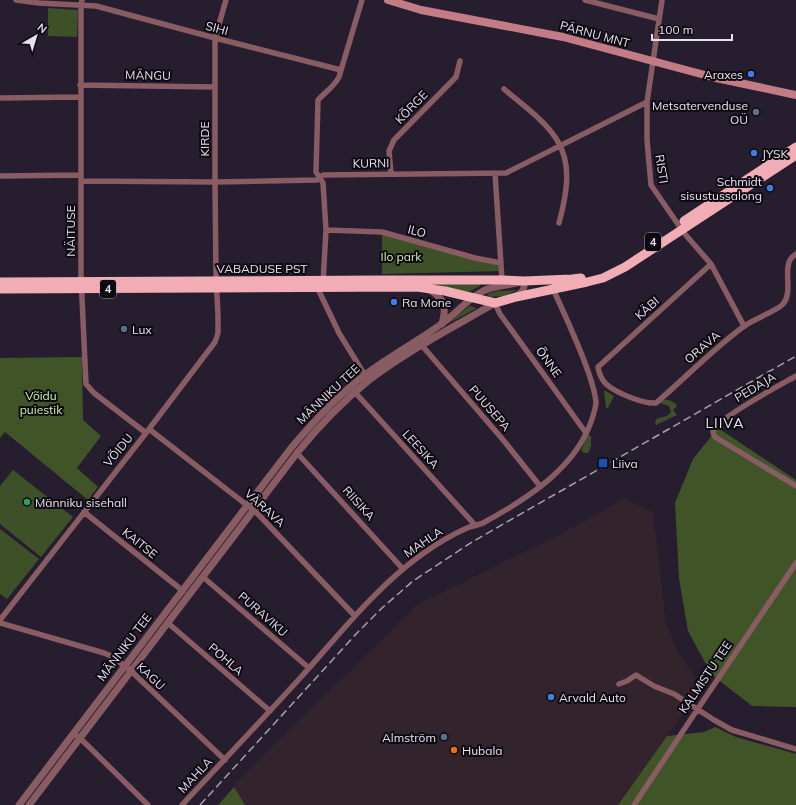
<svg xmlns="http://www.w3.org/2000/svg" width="796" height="805" font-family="Mulish,sans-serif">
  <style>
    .industrial { fill: #33232d }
    .green { fill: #3e5028 }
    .forest { fill: #405428 }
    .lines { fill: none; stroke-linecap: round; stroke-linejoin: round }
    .minor { stroke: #885c62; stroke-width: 5.5 }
    .tertiary { stroke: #885c62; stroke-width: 7 }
    .secondary { stroke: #c37c86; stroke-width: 8 }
    .trunk { stroke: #f1acb6; stroke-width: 9 }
    .rail { stroke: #a7a0af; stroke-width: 1.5; stroke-dasharray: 8 4; stroke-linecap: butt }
    .shop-dot { fill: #3f7fe0; stroke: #0d0911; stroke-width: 1.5 }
    .service-dot { fill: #5c6f8a; stroke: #0d0911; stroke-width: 1.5 }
    .transit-dot { fill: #1a4fb4; stroke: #0d0911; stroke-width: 1.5 }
    .leisure-dot { fill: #2e9e5b; stroke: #0d0911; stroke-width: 1.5 }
    .food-dot { fill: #e8710a; stroke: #0d0911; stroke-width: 1.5 }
    .labels { text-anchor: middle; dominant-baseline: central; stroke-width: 4; stroke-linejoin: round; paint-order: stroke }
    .shield { fill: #0d0911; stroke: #a6a0ac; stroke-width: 1 }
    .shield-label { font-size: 11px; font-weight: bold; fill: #e7e1ee }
    .street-label { font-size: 12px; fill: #e7e1ee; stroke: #0d0911 }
    .poi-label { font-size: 12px; fill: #e7e1ee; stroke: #0d0911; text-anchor: start }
    .park-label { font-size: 12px; fill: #cff1a9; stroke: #0d0911 }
    .quarter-label { font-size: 14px; letter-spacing: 1px; fill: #e7e1ee; stroke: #0d0911 }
  </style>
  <rect width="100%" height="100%" fill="#261d2f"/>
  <path class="industrial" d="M625 498 653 512 666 623 678 652 695 675 696 695 618 805H245L234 787V784L418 604 554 538Z"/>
  <path class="green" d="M48 8 78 10 77 37 48 36Z
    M382 232 501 263 502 271 382 274Z
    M432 284H480V286L468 292Z
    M518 290 503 296 489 297 487 294 497 291Z
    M469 306 477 308 449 323Z
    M604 391H606L614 396 608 408H606Z
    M663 400C668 399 674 401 677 406L673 410 677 415 656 425 655 421 658 418 667 416 671 412 669 406 660 403Z
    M588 435 591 436V446L588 453H584L581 450Z
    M13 470 73 517 41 557 0 524V486Z
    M0 529 39 559 7 599 0 594Z"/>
  <path class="forest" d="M82 357 83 420 101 436 77 468 98 487 88 500 5 432 0 438V358Z
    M718 428 796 480V707L752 706 712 675 688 631 679 578 675 503 693 459Z
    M715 727 736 737 796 754V805H618L667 736 704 732Z
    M234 787 245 805H218Z"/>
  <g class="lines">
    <path class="minor" d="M16 0 39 3 96 6 215 38 341 70
      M82 0 81 5V277L86 384 94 393 146 433
      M585 0 659 19
      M662 0 647 102V140L651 185 684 233 711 264 744 326
      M80 85 215 87
      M504 89C521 104 545 120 557 140 573 165 566 197 559 223
      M0 98 80 97
      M495 173 502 280
      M391 174 389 151 394 140 456 77 460 61
      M0 176 81 175
      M81 181 215 182 317 180 323 175 506 173 647 102
      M326 230 382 232 475 258 501 263
      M711 264 598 367C599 373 602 380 606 384 616 393 643 404 656 403 685 378 712 350 743 327 753 319 777 311 783 304 795 290 779 264 796 254
      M323 283 326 230 323 183 316 172 318 100C326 91 333 88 339 77L362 0
      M319 287V291L339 333 366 377
      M495 303 500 314 586 433
      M422 341V346L425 349 504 441 540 486
      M796 376C782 384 720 417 714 429 712 432 713 434 715 437L796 486
      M353 390 475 525
      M149 429 257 513 355 616
      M297 453 403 569
      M84 512 183 591
      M203 577 309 668
      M0 620 146 433 215 342 218 333V316L216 276 215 182V38L226 0
      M0 623 104 653 113 657 131 671 225 760
      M168 623 270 711
      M619 684 627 681 636 675 654 686 674 694 714 720 732 730 796 749
      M74 734 83 741 148 805
      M182 805C222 762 262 720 301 677 339 635 374 589 421 555 435 545 451 535 467 528 472 526 478 525 483 523 527 499 578 467 593 416 594 412 596 406 596 402 595 393 592 383 589 374 579 345 566 317 553 289
      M634 805 697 710 796 563"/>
    <path class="tertiary" d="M429 289C445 300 447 305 442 324
      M19 805 291 448C313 422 339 394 366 374 390 356 416 342 440 325 455 315 466 300 483 291 495 285 510 286 524 281 525 290 522 292 516 297
      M29 805 297 453C318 427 342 402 368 381 407 351 452 328 495 303"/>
    <path class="secondary" d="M388 0 421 10 563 37 716 78 796 95"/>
    <path class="trunk" d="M684 221 796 147
      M0 282 385 280H502L524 281 572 279 581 278
      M0 289 417 287 445 291 495 303 516 297 587 282 603 278 625 267 796 155"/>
    <path class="rail" d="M200 805 357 633 382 608 413 581 472 542 796 356"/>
  </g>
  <g class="shop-dot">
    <circle cx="751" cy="74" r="4"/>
    <circle cx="754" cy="153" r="4"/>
    <circle cx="770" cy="188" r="4"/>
    <circle cx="394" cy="302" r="4"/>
    <circle cx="551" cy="697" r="4"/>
  </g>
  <g class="service-dot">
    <circle cx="756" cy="112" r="4"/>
    <circle cx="124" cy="329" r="4"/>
    <circle cx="444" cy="737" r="4"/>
  </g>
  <rect class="transit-dot" x="598" y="458" width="10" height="10" rx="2"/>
  <circle class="leisure-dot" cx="27" cy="502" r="4"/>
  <circle class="food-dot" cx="454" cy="750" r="4"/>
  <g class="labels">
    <g class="shield">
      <rect x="645" y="233" width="16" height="18" rx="3"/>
      <rect x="100" y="280" width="16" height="18" rx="3"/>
    </g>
    <g class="shield-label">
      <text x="653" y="242">4</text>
      <text x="108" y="289">4</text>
    </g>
    <g class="street-label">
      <text transform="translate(217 28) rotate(15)">SIHI</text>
      <text transform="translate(595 34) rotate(15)">PÄRNU MNT</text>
      <text transform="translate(148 75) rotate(1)">MÄNGU</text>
      <text transform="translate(411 107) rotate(-46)">KÕRGE</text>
      <text transform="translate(204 139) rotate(-90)">KIRDE</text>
      <text transform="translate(371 163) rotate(-1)">KURNI</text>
      <text transform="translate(662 169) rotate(81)">RISTI</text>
      <text transform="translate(70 231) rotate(-90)">NÄITUSE</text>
      <text transform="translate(417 231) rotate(15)">ILO</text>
      <text x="262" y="268">VABADUSE PST</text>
      <text transform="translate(647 308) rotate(-42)">KÄBI</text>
      <text transform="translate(702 347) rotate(-41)">ORAVA</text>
      <text transform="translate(549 362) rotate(54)">ÕNNE</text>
      <text transform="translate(755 387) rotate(-31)">PEDAJA</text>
      <text transform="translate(328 394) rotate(-43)">MÄNNIKU TEE</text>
      <text transform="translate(490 408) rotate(49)">PUUSEPA</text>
      <text transform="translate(421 449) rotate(48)">LEESIKA</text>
      <text transform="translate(118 450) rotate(-51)">VÕIDU</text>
      <text transform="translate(359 503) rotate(48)">RIISIKA</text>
      <text transform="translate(265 508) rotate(42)">VÄRAVA</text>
      <text transform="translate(423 542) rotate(-34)">MAHLA</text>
      <text transform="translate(140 543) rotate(39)">KAITSE</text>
      <text transform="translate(263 614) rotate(41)">PURAVIKU</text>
      <text transform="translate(124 647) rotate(-53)">MÄNNIKU TEE</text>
      <text transform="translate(226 659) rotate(41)">POHLA</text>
      <text transform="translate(151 676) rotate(43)">KAGU</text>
      <text transform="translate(705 677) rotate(-56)">KALMISTU TEE</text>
      <text transform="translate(195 775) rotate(-47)">MAHLA</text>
    </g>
    <g class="poi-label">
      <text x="743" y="74" text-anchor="end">Araxes</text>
      <text x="748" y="105" text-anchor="end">Metsatervenduse<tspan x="748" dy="14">OÜ</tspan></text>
      <text x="762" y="153">JYSK</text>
      <text x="762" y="181" text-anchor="end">Schmidt<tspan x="762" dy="14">sisustussalong</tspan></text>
      <text x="402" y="302">Ra Mone</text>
      <text x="132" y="329">Lux</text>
      <text x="612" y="463">Liiva</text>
      <text x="35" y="502">Männiku sisehall</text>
      <text x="559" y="697">Arvald Auto</text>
      <text x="436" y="737" text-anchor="end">Almström</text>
      <text x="462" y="750">Hubala</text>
    </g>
    <g class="park-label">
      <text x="401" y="256">Ilo park</text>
      <text x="41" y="395">Võidu<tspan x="41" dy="14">puiestik</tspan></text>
    </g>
    <g class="quarter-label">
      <text x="725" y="423">LIIVA</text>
    </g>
  </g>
  <g transform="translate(36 36) rotate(38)" stroke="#0d0911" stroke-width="3" paint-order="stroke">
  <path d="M0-3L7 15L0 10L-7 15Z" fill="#e7e1ee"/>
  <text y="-6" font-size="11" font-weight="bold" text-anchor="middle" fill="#e7e1ee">N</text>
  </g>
  <path d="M652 34v6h80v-6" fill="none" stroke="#e7e1ee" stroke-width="2"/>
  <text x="658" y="34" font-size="12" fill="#e7e1ee" stroke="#0d0911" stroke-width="3" paint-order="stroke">100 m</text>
</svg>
